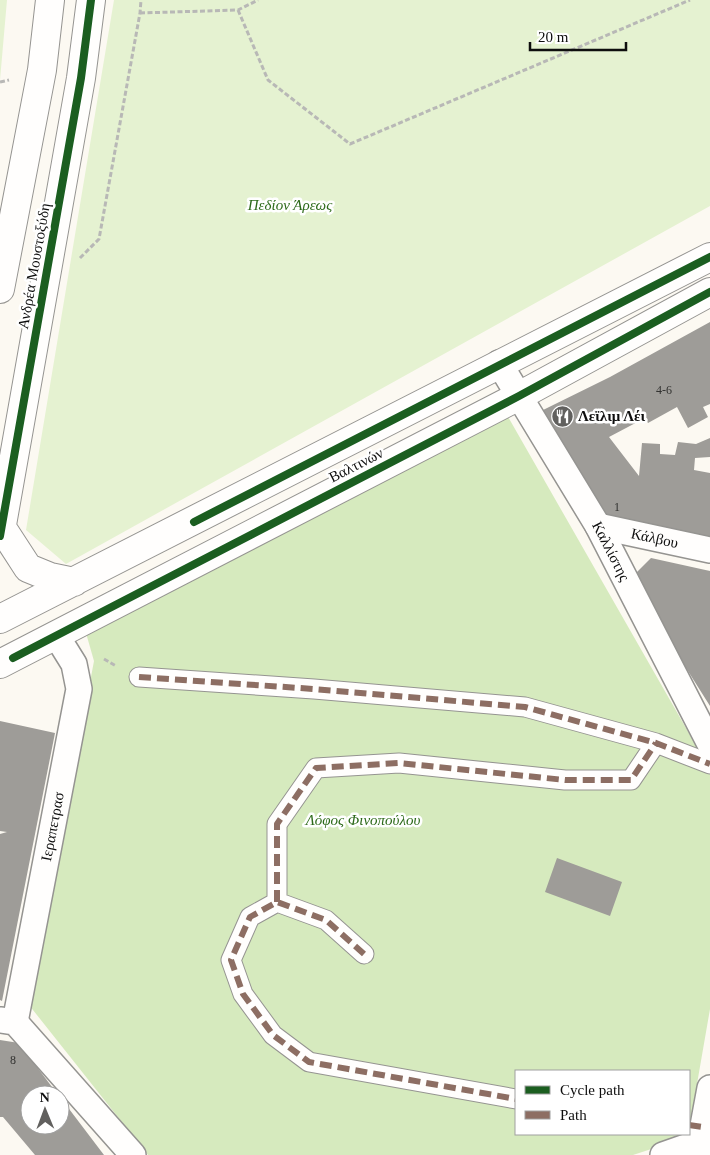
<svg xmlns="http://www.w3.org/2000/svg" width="710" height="1155" font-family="Georgia,serif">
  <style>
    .green { fill: #e5f2d1 }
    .forest { fill: #d6eabe }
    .building { fill: #9e9c98 }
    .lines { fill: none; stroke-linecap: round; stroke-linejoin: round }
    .pedestrian-casing { stroke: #959491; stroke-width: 21 }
    .minor-casing { stroke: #959491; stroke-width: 28 }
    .tertiary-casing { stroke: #959491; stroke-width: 30 }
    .path { stroke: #b8b8b6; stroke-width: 3; stroke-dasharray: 5 2.5; stroke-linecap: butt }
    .pedestrian { stroke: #fffefd; stroke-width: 19 }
    .minor { stroke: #fffefd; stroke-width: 25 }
    .tertiary { stroke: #fffefd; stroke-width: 28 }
    .quiet { stroke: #8d6e63; stroke-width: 6; stroke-dasharray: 12 6; stroke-linecap: butt }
    .cycleway-casing { stroke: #fff; stroke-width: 11 }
    .cycleway { stroke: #1b5e20; stroke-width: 8 }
    .labels { text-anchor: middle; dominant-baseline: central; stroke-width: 5; stroke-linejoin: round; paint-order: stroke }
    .number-label { font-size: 12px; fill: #323230 }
    .park-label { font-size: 15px; font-style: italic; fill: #2d6a1a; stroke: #fff }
    .street-label { font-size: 15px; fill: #0e0e0e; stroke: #fff }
    .poi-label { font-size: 15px; font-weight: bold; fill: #0e0e0e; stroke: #fff; text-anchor: start }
  </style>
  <rect width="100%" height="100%" fill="#fcf9f2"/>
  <path class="green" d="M0 0H7L0 80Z
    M114 0H710V206L66 564 26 530Z"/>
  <path class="forest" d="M507 415 710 770V1009L689 1130V1071H516V1134H688V1137L633 1155H148L29 1005 94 661 86 633Z"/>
  <path class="building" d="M710 322V404L703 407 708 417 688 428 677 407 648 423 645 418 609 437 639 476 642 443 660 444V454L675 455 678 442 696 444 710 438V457L695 458 694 470 710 473V541L598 521 539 412 610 377Z
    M651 558 710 571V706L630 579Z
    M0 721 55 733 2 1001 0 1000V834L7 832 0 831Z
    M557 858 622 882 610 916 545 892Z
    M0 1040 19 1043 58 1095H30V1125H60V1097L104 1155H35L3 1117H0Z"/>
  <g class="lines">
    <defs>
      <path id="pedestrian" d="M139 677 314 689 525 707 656 743 710 764
        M277 902V824L316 768 399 763 565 780H631L656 743
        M364 954 326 920 277 902 250 917 231 960 243 994 273 1035 309 1062 516 1099"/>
      <g id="minor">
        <path id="s1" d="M499 363 598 526 710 744"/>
        <path id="s2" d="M598 526 710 550"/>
        <path d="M0 1020 15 1022 133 1155"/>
        <path id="s3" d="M15 1022 79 689 74 664 56 635"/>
        <path d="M700 1142 710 1088"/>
        <path d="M663 1155 700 1142 710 1145"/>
      </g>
      <path id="tertiary" d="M0 289 42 70 50 0
        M2 528 28 568 50 577 74 582
        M0 536 81 78 91 0
        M0 619 710 257
        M0 664 519 396 710 292"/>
    </defs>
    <use href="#pedestrian" class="pedestrian-casing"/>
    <use href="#minor" class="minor-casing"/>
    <use href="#tertiary" class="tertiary-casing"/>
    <path class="path" d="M238 10 268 80 350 144 690 0
      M140 13 238 10 258 0
      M0 82 9 80
      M80 258 99 239 140 13 141 0
      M104 659 116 666"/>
    <use href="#pedestrian" class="pedestrian"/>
    <use href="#minor" class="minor"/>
    <use href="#tertiary" class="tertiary"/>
    <path class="quiet" d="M139 677 314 689 525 707 656 743 710 764
      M277 902V824L316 768 399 763 565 780H631L656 743
      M364 954 326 920 277 902 250 917 231 960 243 994 273 1035 309 1062 516 1099
      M689 1125 703 1127"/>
    <defs>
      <path id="cycleway" d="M194 522 710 257
        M0 536 81 78 91 0
        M13 658 519 396 710 292"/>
    </defs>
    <use href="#cycleway" class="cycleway-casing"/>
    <use href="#cycleway" class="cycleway"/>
  </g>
  <defs>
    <symbol id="restaurant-disc" viewBox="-11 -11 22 22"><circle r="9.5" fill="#61605e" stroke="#fff"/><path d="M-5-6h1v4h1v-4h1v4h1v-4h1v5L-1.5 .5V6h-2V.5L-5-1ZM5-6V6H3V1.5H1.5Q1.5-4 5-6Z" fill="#fff"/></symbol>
  </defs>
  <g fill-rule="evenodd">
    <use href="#restaurant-disc" x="550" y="404" width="25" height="25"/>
  </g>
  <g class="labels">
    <g class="number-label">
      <text x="664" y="390">4-6</text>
      <text x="617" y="507">1</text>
      <text x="13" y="1060">8</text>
    </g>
    <g class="park-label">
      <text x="290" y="205">Πεδίον Άρεως</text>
      <text x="363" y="820">Λόφος Φινοπούλου</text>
    </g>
    <g class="street-label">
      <text transform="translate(34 266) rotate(-80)">Ανδρέα Μουστοξύδη</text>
      <text transform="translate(356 465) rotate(-27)">Βαλτινών</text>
      <text stroke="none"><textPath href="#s2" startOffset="58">Κάλβου</textPath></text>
      <text stroke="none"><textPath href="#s1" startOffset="219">Καλλίστης</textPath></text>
      <text stroke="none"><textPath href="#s3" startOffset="199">Ιεραπετρασ</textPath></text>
    </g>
    <g class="poi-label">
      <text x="578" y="416">Λεϊλιμ Λέι</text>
    </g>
  </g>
  <rect x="515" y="1070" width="175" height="65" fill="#ffffff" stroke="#9f9f9f"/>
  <rect x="525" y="1086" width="25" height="8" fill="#1b5e20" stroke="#9f9f9f"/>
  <text x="560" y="1095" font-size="15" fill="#0e0e0e">Cycle path</text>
  <rect x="525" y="1111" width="25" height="8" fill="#8d6e63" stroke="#9f9f9f"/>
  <text x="560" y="1120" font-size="15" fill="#0e0e0e">Path</text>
  <g transform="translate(45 1110) rotate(359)"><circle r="24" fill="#ffffff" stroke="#9f9f9f"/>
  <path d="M0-4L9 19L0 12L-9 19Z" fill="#61605e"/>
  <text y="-8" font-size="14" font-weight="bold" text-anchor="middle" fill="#0e0e0e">N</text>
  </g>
  <path d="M530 42v8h96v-8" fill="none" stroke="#0e0e0e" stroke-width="2.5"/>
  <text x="538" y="42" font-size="15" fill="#0e0e0e" stroke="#ffffff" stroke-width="4" paint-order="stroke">20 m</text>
</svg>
